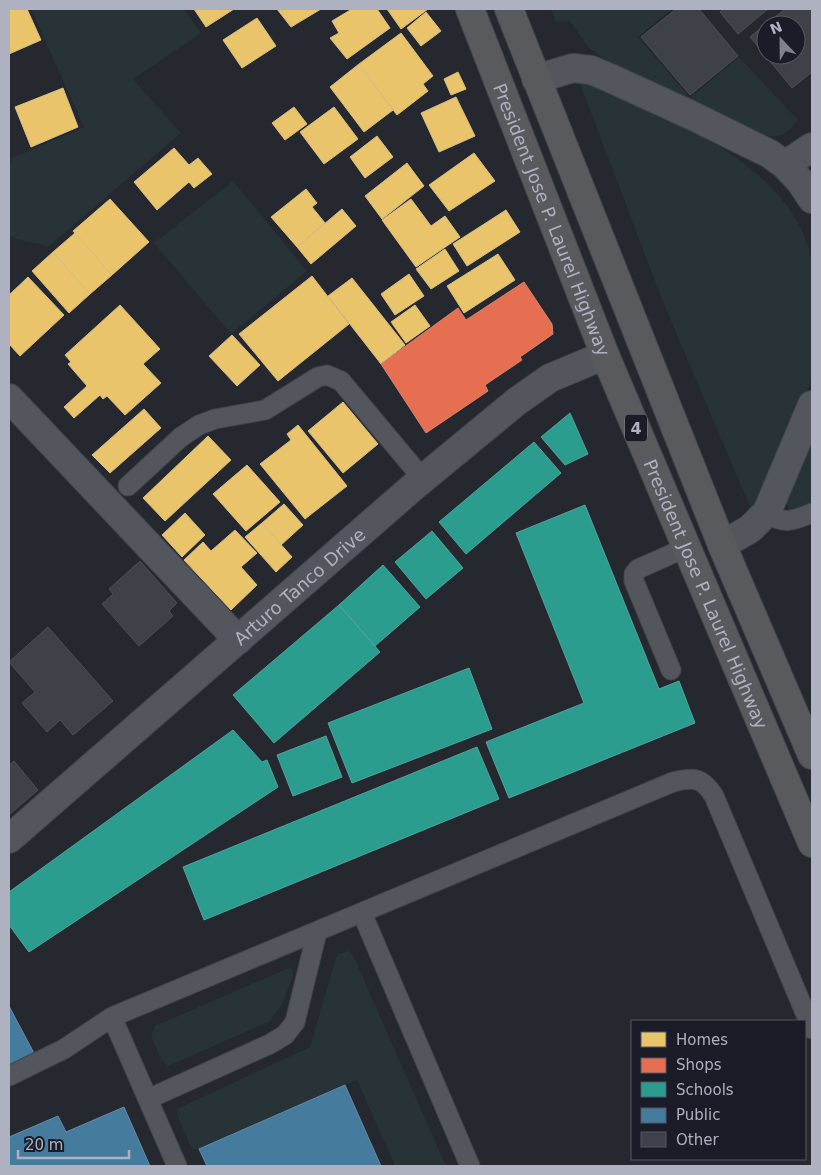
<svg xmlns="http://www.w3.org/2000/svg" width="821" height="1175" font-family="'DejaVu Sans',sans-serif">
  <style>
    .green { fill: #273337 }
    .homes { fill: #e9c46a; stroke: #d7bf84 }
    .shops { fill: #e76f51; stroke: #d68372 }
    .schools { fill: #2a9d8f; stroke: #52a39e }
    .public { fill: #457b9d; stroke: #648ca8 }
    .building { fill: #3f4148; stroke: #4d4f57; fill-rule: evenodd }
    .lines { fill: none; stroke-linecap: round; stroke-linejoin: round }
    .service-casing { stroke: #42444a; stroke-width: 21 }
    .minor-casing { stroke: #42444a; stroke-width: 30 }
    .tertiary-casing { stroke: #42444a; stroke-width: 30 }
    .trunk-casing { stroke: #42444b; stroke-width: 30 }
    .service { stroke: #54565e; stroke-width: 19 }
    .minor { stroke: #54565e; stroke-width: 28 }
    .tertiary { stroke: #54565e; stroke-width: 28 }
    .trunk { stroke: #585a5e; stroke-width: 28 }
    .labels { text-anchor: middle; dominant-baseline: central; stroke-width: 5; stroke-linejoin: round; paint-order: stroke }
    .shield { fill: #1a1d28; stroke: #828592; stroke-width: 1 }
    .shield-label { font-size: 16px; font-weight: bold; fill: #aeb2c0 }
    .street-label { font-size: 18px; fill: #aeb2c0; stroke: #1a1d28 }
  </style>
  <rect width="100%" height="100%" fill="#25282f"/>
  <path class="green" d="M31 9H184L201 33 133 79 181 133 48 247C37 242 16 242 9 234V168L12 158 84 127Z
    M551 9H672L638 37 690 98 739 57 798 120C783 138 780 138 757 134L624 70 601 57 588 47 570 21 556 22Z
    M584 80C663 116 795 164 812 262 815 278 812 296 812 312 812 334 816 361 810 383 797 425 775 465 758 506L751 509 663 302 579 81Z
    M233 181 307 271 231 334 154 243Z
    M812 427V503L790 510 786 503Z
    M349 951 353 955 446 1166H395L357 1080 199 1149H192L177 1116V1109L310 1047 336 958 338 954Z
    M289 968 292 969 293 975 284 1001 270 1021 168 1066 162 1061 151 1037 155 1026Z"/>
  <path class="homes" d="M9 9H27L41 40 9 54Z
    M194 9H234L206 27Z
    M277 9H321L291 27Z
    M352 9H377L390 28 347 59 330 38 339 33 332 21Z
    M387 9H428L401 29Z
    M426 12 441 31 421 46 407 28Z
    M257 18 276 46 242 68 223 40Z
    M401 33 433 76 423 84 428 91 397 115 359 64Z
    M359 64 393 110 364 132 330 87Z
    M458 72 466 89 451 95 444 79Z
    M63 88 78 127 31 147 15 107Z
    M456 97 475 136 439 152 421 113Z
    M294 107 307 124 285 140 272 123Z
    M334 107 358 139 324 164 300 132Z
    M377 136 393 157 365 178 350 157Z
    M174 148 189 165 198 158 212 174 194 188 189 182 157 210 134 182Z
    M474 153 495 181 449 211 429 185Z
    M407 163 424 186 382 219 365 196Z
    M306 189 317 203 312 207 325 223 297 247 271 217Z
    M110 199 149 242 112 275 73 231Z
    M411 199 431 226 445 216 460 237 416 267 382 220Z
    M342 209 356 226 311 264 297 247Z
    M506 210 520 232 467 266 453 244Z
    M75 233 112 275 90 294 53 252Z
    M445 249 459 271 431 289 416 269Z
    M53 252 90 294 69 313 32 271Z
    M498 254 515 280 464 313 447 286Z
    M409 274 424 296 395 315 381 294Z
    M312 276 349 324 278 381 239 334Z
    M28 277 64 315 20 356 9 344V295Z
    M352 278 405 345 381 364 328 296Z
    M120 305 160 349 143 364 161 383 125 415 107 396 103 399 100 395 74 418 64 407 87 386 68 364 71 362 65 355Z
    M415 305 430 326 406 343 391 322Z
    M232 335 260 365 237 386 209 356Z
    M343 402 378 444 343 473 308 431Z
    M144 409 161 428 110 473 92 455Z
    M298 425 347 486 305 519 260 464 291 440 287 434Z
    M208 436 231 460 165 521 143 498Z
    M247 465 280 502 246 531 213 494Z
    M284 504 303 525 281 545 262 523Z
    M185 513 205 535 182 557 162 535Z
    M262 523 292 557 276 572 245 537Z
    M235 530 257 553 241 567 257 585 231 610 184 560 203 542 211 551Z"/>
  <path class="shops" d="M524 282 552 324 553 334 520 357 522 360 485 385 488 391 426 433 381 364 458 308 466 320Z"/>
  <path class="schools" d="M570 413 588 454 565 465 541 437Z
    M534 442 561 473 466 554 439 522Z
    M585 505 659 689 679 681 695 723 509 798 486 742 584 703 516 533Z
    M432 531 463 568 426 599 395 562Z
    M383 565 420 607 375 646 339 605Z
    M339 605 380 652 274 743 233 695Z
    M469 668 492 729 352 783 328 723Z
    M233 730 262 762 267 760 278 787 29 952 9 925V892Z
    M326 736 342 777 293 796 277 755Z
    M477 747 499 799 204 920 183 867Z"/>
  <path class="public" d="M9 1006 35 1055 9 1069Z
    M345 1085 381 1166H207L199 1149Z
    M124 1107 150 1166H9V1137L58 1116 66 1132Z"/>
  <path class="building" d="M676 9H699L738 56 690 95 641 37Z
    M723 9H768L738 34 720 12Z
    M785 9H812V72L792 88 750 37ZM766 25H796V55H766Z
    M140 561 177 603 169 611 173 616 139 646 102 604 113 594 109 589Z
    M48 627 113 701 73 735 60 720 47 732 22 703 35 692 9 662Z
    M14 761 38 790 9 815V765Z"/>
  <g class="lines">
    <defs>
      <path id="service" d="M128 486 181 437 199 425 215 419 265 410 318 377 327 375 341 381 423 479
        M767 512C782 526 795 520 812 513
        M671 670 634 581V574L638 569 685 548
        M362 913 470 1166
        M112 1017 177 1166
        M9 1076 64 1049 112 1017 673 782C694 777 702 777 714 796L812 1029
        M148 1099 270 1044 285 1035 295 1022 317 932"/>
      <path id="minor" d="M536 79 573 68 591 70 610 78 693 116 770 154 785 165 800 181 812 199
        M785 165 812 147
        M9 398 238 640
        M722 545 750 529 767 512 812 405"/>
      <g id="tertiary">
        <path id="s1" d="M9 839 413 487 516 402 550 378 605 355"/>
      </g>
      <g id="trunk">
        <path id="s2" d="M470 9 605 355 812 843"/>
        <path d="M509 9 722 545 812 755"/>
      </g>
    </defs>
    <use href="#service" class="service-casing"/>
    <use href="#minor" class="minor-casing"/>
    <use href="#tertiary" class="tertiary-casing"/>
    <use href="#trunk" class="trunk-casing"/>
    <use href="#service" class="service"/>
    <use href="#minor" class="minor"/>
    <use href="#tertiary" class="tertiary"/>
    <use href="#trunk" class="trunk"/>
  </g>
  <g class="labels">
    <rect class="shield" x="625" y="414.5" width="22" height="27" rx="4"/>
    <g class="shield-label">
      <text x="636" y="428">4</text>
    </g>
    <g class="street-label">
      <text stroke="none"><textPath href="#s2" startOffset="226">President Jose P. Laurel Highway</textPath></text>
      <text stroke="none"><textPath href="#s1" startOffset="385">Arturo Tanco Drive</textPath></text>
      <text stroke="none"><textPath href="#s2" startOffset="631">President Jose P. Laurel Highway</textPath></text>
    </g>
  </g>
  <rect width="821" height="1175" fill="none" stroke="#aeb2c0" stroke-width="20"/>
  <rect x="631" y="1020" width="175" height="140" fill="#1a1d28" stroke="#555965"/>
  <rect x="641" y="1032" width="25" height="15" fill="#e9c46a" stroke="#555965"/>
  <text x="676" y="1045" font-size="15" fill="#aeb2c0">Homes</text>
  <rect x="641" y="1058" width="25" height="15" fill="#e76f51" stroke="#555965"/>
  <text x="676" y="1070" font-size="15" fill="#aeb2c0">Shops</text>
  <rect x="641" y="1082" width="25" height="15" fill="#2a9d8f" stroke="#555965"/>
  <text x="676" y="1095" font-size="15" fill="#aeb2c0">Schools</text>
  <rect x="641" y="1108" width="25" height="15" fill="#457b9d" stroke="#555965"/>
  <text x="676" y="1120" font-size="15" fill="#aeb2c0">Public</text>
  <rect x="641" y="1132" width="25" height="15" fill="#3f4148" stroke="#555965"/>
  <text x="676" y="1145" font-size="15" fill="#aeb2c0">Other</text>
  <g transform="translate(781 40) rotate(338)"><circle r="24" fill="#1a1d28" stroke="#555965"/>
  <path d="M0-4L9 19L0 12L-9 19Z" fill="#7e828d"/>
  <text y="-8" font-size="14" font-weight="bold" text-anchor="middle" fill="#aeb2c0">N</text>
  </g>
  <path d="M18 1150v8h111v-8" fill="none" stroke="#aeb2c0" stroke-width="2.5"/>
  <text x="25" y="1150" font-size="15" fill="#aeb2c0" stroke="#1a1d28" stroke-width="4" paint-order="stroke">20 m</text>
</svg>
